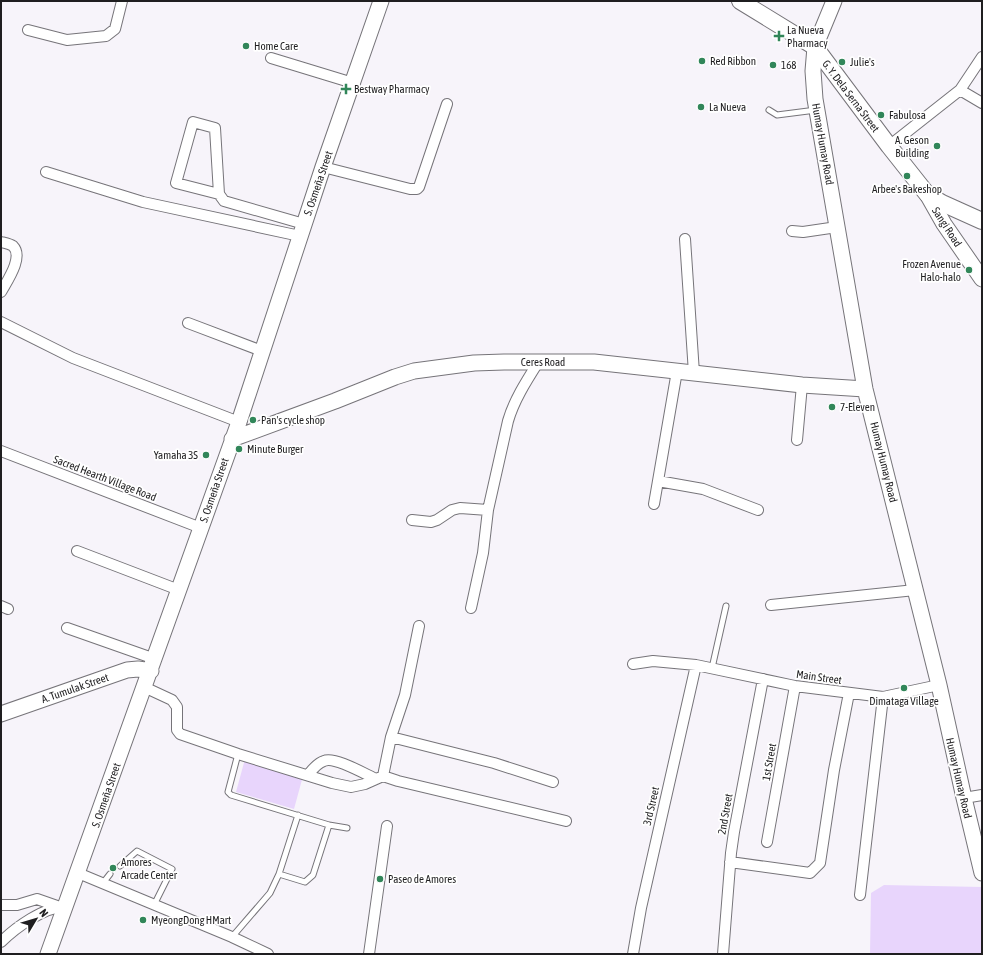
<svg xmlns="http://www.w3.org/2000/svg" width="983" height="955" font-family="'Asap Condensed',sans-serif">
  <style>
    .green { fill: #e8d5fc }
    .lines { fill: none; stroke-linecap: round; stroke-linejoin: round }
    .lane-casing { stroke: #767479; stroke-width: 7 }
    .street-casing { stroke: #767479; stroke-width: 12 }
    .secondary-casing { stroke: #767479; stroke-width: 17 }
    .primary-casing { stroke: #767479; stroke-width: 18 }
    .lane { stroke: #fff; stroke-width: 5 }
    .street { stroke: #fff; stroke-width: 10 }
    .secondary { stroke: #fff; stroke-width: 15 }
    .primary { stroke: #fff; stroke-width: 16 }
    .poi-dot { fill: #318659; stroke: #fff; stroke-width: 1.5 }
    .labels { text-anchor: middle; dominant-baseline: central; stroke-width: 3.5; stroke-linejoin: round; paint-order: stroke }
    .poi-label { font-size: 11px; fill: #1f1e20; stroke: #fff; text-anchor: start }
    .street-label { font-size: 11px; fill: #1f1e20; stroke: #fff }
  </style>
  <rect width="100%" height="100%" fill="#f7f4fa"/>
  <path class="green" d="M245 759 303 776 294 809 236 792Z
    M884 885 982 887V954H870L871 893Z"/>
  <g class="lines">
    <defs>
      <path id="lane" d="M769 110 777 115 816 110
        M712 668 726 606
        M238 754 228 792 231 795 329 825 347 828
        M120 866 137 851 172 869 154 905
        M279 874 305 882 313 875 329 825
        M103 883 110 874
        M232 937 270 893 279 874 298 815"/>
      <path id="street" d="M28 30 67 40 106 36 115 29 122 1
        M271 58 353 83
        M960 90 982 103
        M889 146 960 90 982 57
        M323 167 410 189H417L419 187 447 104
        M46 172 143 202 300 236
        M219 194 176 183 193 122 215 128 219 194 224 201 304 224
        M792 231 803 232 837 227
        M685 239 694 373
        M1 242C5 243 10 244 13 246 24 257 7 281 1 292
        M1 322 73 358 239 422
        M188 323 262 351
        M797 440 802 385
        M1 451 201 528
        M658 481 703 489 758 510
        M654 504 677 371
        M412 520 431 522 437 520 452 510 460 508 488 510
        M77 551 179 590
        M771 605 915 590
        M1 606 8 609
        M471 608 483 553 488 510 508 421C514 400 527 380 539 361
        M67 628 155 659
        M633 664 653 661 696 665 795 686 883 697 939 685
        M144 687 172 700 177 707V730L180 734 238 754 332 783 351 787 365 784 383 776 398 781 566 821
        M391 737 494 763 553 782
        M308 775C312 770 317 763 324 761 334 756 365 774 376 779
        M383 776 391 737 405 695 419 626
        M964 798 982 795
        M767 842 795 686
        M730 862 810 873 820 863 834 770 849 693
        M78 873 232 937 268 954
        M860 895 883 697
        M1 905H17L37 899 57 906
        M1 942C15 928 45 906 65 907
        M369 954 387 826
        M633 954 641 908 696 665
        M723 954 731 853 734 832 763 679"/>
      <path id="secondary" d="M834 1 815 47 813 71 815 99 865 389 939 685 964 798 982 873
        M927 194 944 224 982 279
        M232 439 335 401 395 377 414 371 474 363 504 362H594L802 385 865 389
        M1 714 127 670 138 669 151 671
        M48 954 239 422 323 167 381 1"/>
      <path id="primary" d="M740 1 815 47 889 146 927 194 942 203 982 221"/>
    </defs>
    <use href="#lane" class="lane-casing"/>
    <use href="#street" class="street-casing"/>
    <use href="#secondary" class="secondary-casing"/>
    <use href="#primary" class="primary-casing"/>
    <use href="#lane" class="lane"/>
    <use href="#street" class="street"/>
    <use href="#secondary" class="secondary"/>
    <use href="#primary" class="primary"/>
  </g>
  <g class="poi-dot">
    <path d="M777 30h4v4h4v4h-4v4h-4v-4h-4v-4h4z"/>
    <circle cx="246" cy="46" r="4"/>
    <circle cx="702" cy="61" r="4"/>
    <circle cx="842" cy="62" r="4"/>
    <circle cx="773" cy="65" r="4"/>
    <path d="M344 83h4v4h4v4h-4v4h-4v-4h-4v-4h4z"/>
    <circle cx="701" cy="107" r="4"/>
    <circle cx="881" cy="115" r="4"/>
    <circle cx="937" cy="146" r="4"/>
    <circle cx="907" cy="176" r="4"/>
    <circle cx="969" cy="270" r="4"/>
    <circle cx="832" cy="407" r="4"/>
    <circle cx="253" cy="420" r="4"/>
    <circle cx="239" cy="449" r="4"/>
    <circle cx="206" cy="455" r="4"/>
    <circle cx="904" cy="688" r="4"/>
    <circle cx="113" cy="868" r="4"/>
    <circle cx="380" cy="879" r="4"/>
    <circle cx="143" cy="920" r="4"/>
  </g>
  <g class="labels">
    <g class="poi-label">
      <text x="787" y="30">La Nueva<tspan x="787" dy="13">Pharmacy</tspan></text>
      <text x="254" y="46">Home Care</text>
      <text x="710" y="61">Red Ribbon</text>
      <text x="850" y="62">Julie's</text>
      <text x="781" y="65">168</text>
      <text x="354" y="89">Bestway Pharmacy</text>
      <text x="709" y="107">La Nueva</text>
      <text x="889" y="115">Fabulosa</text>
      <text x="929" y="140" text-anchor="end">A. Geson<tspan x="929" dy="13">Building</tspan></text>
      <text x="907" y="189" text-anchor="middle">Arbee's Bakeshop</text>
      <text x="961" y="264" text-anchor="end">Frozen Avenue<tspan x="961" dy="13">Halo-halo</tspan></text>
      <text x="840" y="407">7-Eleven</text>
      <text x="261" y="420">Pan's cycle shop</text>
      <text x="247" y="449">Minute Burger</text>
      <text x="198" y="455" text-anchor="end">Yamaha 3S</text>
      <text x="904" y="701" text-anchor="middle">Dimataga Village</text>
      <text x="121" y="862">Amores<tspan x="121" dy="13">Arcade Center</tspan></text>
      <text x="388" y="879">Paseo de Amores</text>
      <text x="151" y="920">MyeongDong HMart</text>
    </g>
    <g class="street-label">
      <text transform="translate(851 96) rotate(53)">G. Y. Dela Serna Street</text>
      <text transform="translate(823 144) rotate(80)">Humay Humay Road</text>
      <text transform="translate(318 183) rotate(-71)">S. Osmeña Street</text>
      <text transform="translate(947 227) rotate(57)">Sangi Road</text>
      <text x="543" y="362">Ceres Road</text>
      <text transform="translate(884 462) rotate(76)">Humay Humay Road</text>
      <text transform="translate(105 478) rotate(21)">Sacred Hearth Village Road</text>
      <text transform="translate(214 490) rotate(-71)">S. Osmeña Street</text>
      <text transform="translate(819 677) rotate(8)">Main Street</text>
      <text transform="translate(75 688) rotate(-19)">A. Tumulak Street</text>
      <text transform="translate(769 762) rotate(-80)">1st Street</text>
      <text transform="translate(959 778) rotate(77)">Humay Humay Road</text>
      <text transform="translate(106 795) rotate(-71)">S. Osmeña Street</text>
      <text transform="translate(651 806) rotate(-77)">3rd Street</text>
      <text transform="translate(725 814) rotate(-80)">2nd Street</text>
    </g>
  </g>
  <rect width="983" height="955" fill="none" stroke="#1f1e20" stroke-width="4"/>
  <g transform="translate(36 919) rotate(52)" stroke="#ffffff" stroke-width="3" paint-order="stroke">
  <path d="M0-3L7 15L0 10L-7 15Z" fill="#1f1e20"/>
  <text y="-6" font-size="11" font-weight="bold" text-anchor="middle" fill="#1f1e20">N</text>
  </g>
</svg>
